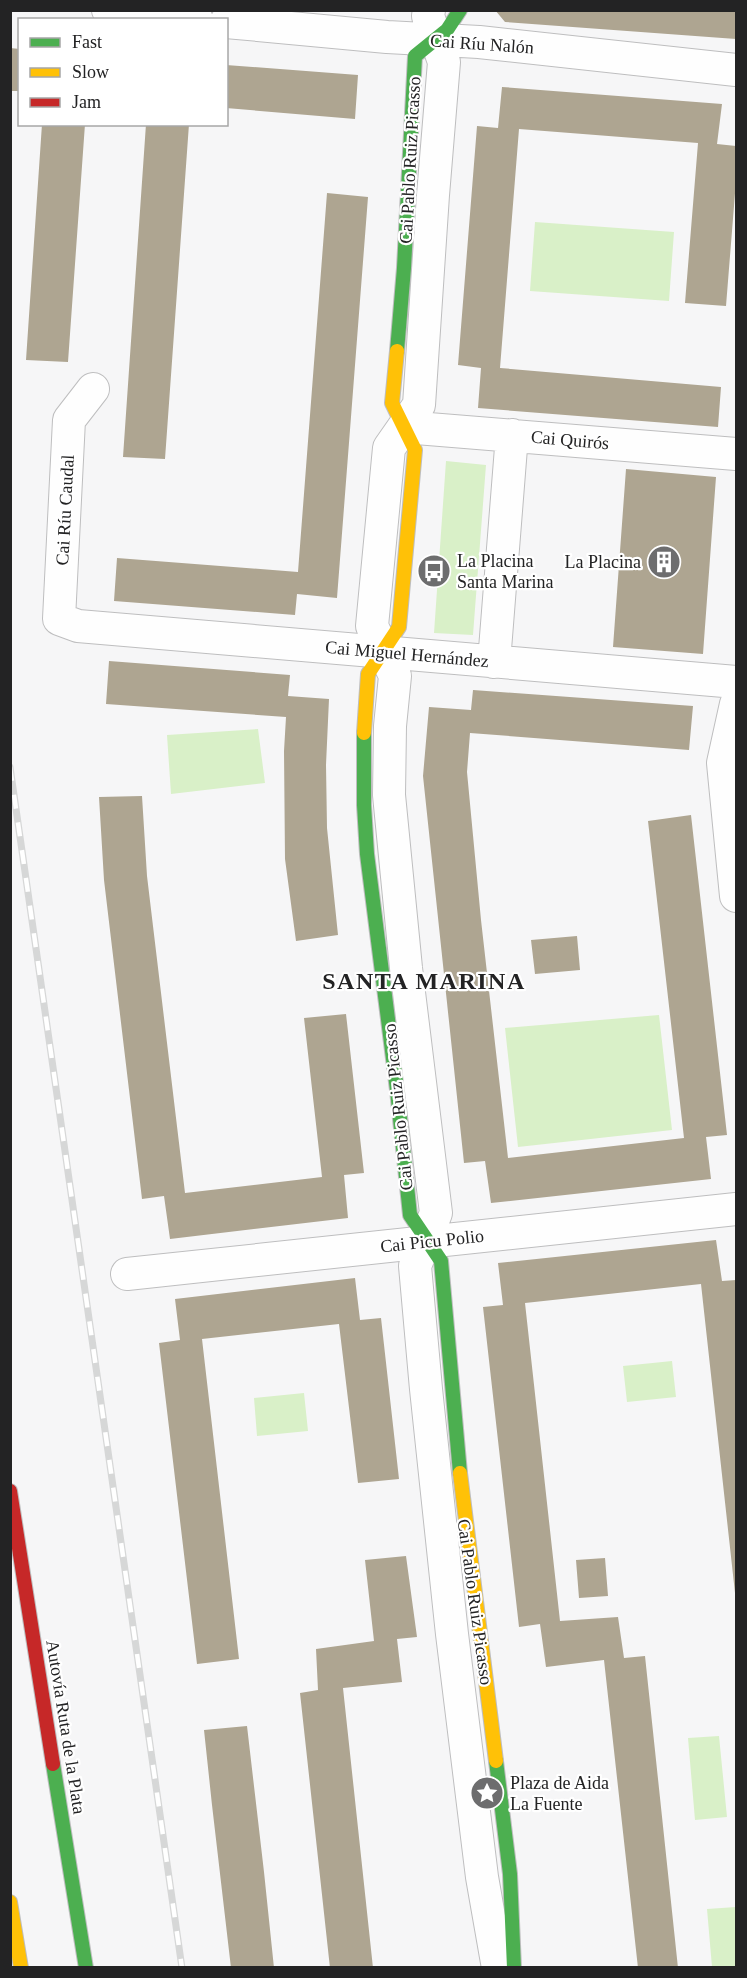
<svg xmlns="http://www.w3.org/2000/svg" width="747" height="1978" font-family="Georgia,serif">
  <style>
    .green { fill: #d9f0c8 }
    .building { fill: #aea591 }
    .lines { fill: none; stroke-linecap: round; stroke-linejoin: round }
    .street-casing { stroke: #bebebf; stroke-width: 34 }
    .fast-casing { stroke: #bebebf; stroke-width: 16 }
    .slow-casing { stroke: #bebebf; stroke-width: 16 }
    .jam-casing { stroke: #bebebf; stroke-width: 16 }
    .street { stroke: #fefefe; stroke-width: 32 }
    .fast { stroke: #4caf50; stroke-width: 14 }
    .slow { stroke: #ffc107; stroke-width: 14 }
    .jam { stroke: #c62828; stroke-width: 14 }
    .rail-casing { stroke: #d6d7d7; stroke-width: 7 }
    .rail { stroke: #fff; stroke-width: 4.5; stroke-dasharray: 14; stroke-linecap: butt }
    .labels { text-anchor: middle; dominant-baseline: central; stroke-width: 4.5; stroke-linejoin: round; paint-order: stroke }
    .street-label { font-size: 18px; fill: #232324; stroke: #fff }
    .poi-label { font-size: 18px; fill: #232324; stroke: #fff; text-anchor: start }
    .district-label { font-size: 24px; font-weight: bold; letter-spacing: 1.5px; fill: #232324; stroke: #fff }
  </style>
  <rect width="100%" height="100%" fill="#f6f6f7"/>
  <path class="green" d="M535 222 674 232 669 301 530 291Z
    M446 461 486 465 473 635 434 633Z
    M258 729 265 783 171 794 167 735Z
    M659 1015 672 1130 518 1147 505 1028Z
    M672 1361 676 1397 627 1402 623 1366Z
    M304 1393 308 1431 257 1436 254 1398Z
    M719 1736 727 1817 695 1820 688 1738Z
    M736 1907V1967H712L707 1909Z"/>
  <path class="building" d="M495 10H736V39L505 22Z
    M10 48 20 49V91H10Z
    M226 65 358 75 355 119 226 108Z
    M502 87 722 104 717 144 736 146V181L726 306 685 303 698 143 519 129 500 368 721 387 718 427 478 408 481 368 458 365 477 126 498 128Z
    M42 124H85L68 362 26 360Z
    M146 124H189L165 459 123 457Z
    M327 193 368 197 337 598 297 594 295 615 114 601 117 558 298 572Z
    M626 469 716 477 703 654 613 647Z
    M109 661 290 675 288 696 329 699 326 765 327 828 338 935 296 941 285 859 284 751 286 717 106 704Z
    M473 690 693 706 689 750 470 733 467 772 481 920 508 1158 684 1138 648 821 691 815 727 1135 706 1137 711 1179 491 1203 485 1161 464 1163 423 776 429 707 471 710Z
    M142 796 147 876 185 1193 322 1177 304 1018 346 1014 364 1173 344 1175 348 1218 170 1239 164 1196 142 1199 104 880 99 797Z
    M577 936 580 970 535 974 531 940Z
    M716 1240 722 1281 736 1280V1593H735L701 1284 525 1303 560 1621 618 1617 624 1658 645 1656 678 1968H638L604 1660 546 1667 540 1624 519 1627 483 1307 503 1305 498 1263Z
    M355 1278 360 1320 381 1318 399 1479 358 1483 339 1324 202 1339 239 1659 197 1664 159 1343 180 1340 175 1299Z
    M406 1556 417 1637 397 1639 402 1682 343 1688 373 1968H330L300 1693 318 1690 316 1649 374 1641 365 1560Z
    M605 1558 608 1596 579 1598 576 1560Z
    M247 1726 264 1872 274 1968H231L212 1805 204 1730Z"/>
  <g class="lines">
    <defs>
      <path id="street" d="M108 10 197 20
        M429 10 428 16 444 62 433 195 419 405 389 448 372 626 395 676 390 726 389 795 406 968 436 1213 415 1266 426 1389 452 1634 482 1877 498 1968
        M226 22 387 37 479 42 736 70
        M93 389 69 420 59 619 78 626 736 682
        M404 427 736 454
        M494 662 512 435
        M736 704 723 763 736 896
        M127 1274 736 1209"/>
      <path id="fast" d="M397 351 404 268 415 56 447 30 460 10
        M364 733V805L367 854 397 1090 410 1215 441 1261 460 1473
        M496 1761 510 1874 514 1968
        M53 1764 86 1968"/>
      <path id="slow" d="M364 733 368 674 399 627 415 450 392 403 397 351
        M460 1473 496 1761
        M10 1902 21 1968"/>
      <path id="jam" d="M10 1491 53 1764"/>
    </defs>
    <use href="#street" class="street-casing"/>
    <use href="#fast" class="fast-casing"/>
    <use href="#slow" class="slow-casing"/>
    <use href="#jam" class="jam-casing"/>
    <use href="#street" class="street"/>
    <use href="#fast" class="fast"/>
    <use href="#slow" class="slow"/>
    <use href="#jam" class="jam"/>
    <defs>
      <path id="rail" d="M10 767 182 1968"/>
    </defs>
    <use href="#rail" class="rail-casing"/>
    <use href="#rail" class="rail"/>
  </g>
  <defs>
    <symbol id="building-disc" viewBox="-11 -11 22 22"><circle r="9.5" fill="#6d6d6e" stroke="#fff"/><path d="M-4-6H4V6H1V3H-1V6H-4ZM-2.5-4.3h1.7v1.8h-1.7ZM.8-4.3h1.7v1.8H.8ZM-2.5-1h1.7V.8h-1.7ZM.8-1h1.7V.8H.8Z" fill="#fff"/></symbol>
    <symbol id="bus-disc" viewBox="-11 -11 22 22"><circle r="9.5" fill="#6d6d6e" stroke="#fff"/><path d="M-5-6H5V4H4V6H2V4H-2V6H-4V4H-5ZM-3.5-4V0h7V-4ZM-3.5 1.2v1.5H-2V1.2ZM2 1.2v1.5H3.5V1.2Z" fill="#fff"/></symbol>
    <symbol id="sight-disc" viewBox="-11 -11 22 22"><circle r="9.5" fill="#6d6d6e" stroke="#fff"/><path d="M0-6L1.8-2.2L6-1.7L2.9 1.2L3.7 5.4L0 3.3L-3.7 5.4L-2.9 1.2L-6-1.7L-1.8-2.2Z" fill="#fff"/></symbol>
  </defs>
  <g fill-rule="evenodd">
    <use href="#building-disc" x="645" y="543" width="38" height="38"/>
    <use href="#bus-disc" x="415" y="552" width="38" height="38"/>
    <use href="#sight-disc" x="468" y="1774" width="38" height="38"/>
  </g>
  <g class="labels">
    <g class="street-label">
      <text transform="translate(482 44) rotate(4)">Cai Ríu Nalón</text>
      <text transform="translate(410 160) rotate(-87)">Cai Pablo Ruiz Picasso</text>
      <text transform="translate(570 440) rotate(5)">Cai Quirós</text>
      <text transform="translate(65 510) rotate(-87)">Cai Ríu Caudal</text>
      <text transform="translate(407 654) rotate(5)">Cai Miguel Hernández</text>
      <text transform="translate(398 1107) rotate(-96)">Cai Pablo Ruiz Picasso</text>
      <text transform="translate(432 1241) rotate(-6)">Cai Picu Polio</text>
      <text transform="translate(475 1602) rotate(82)">Cai Pablo Ruiz Picasso</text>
      <text transform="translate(66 1727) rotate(81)">Autovía Ruta de la Plata</text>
    </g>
    <g class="poi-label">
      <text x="457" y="561">La Placina<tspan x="457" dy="21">Santa Marina</tspan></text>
      <text x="641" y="562" text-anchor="end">La Placina</text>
      <text x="510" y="1783">Plaza de Aida<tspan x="510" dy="21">La Fuente</tspan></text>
    </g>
    <g class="district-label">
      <text x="424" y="981">SANTA MARINA</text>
    </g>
  </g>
  <rect width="747" height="1978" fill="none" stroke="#232324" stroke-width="24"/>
  <rect x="18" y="18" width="210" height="108" fill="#ffffff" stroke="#a7a7a7" stroke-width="1.5"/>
  <rect x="30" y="38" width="30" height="9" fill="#4caf50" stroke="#a7a7a7" stroke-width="1.5"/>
  <text x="72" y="48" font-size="18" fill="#232324">Fast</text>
  <rect x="30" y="68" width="30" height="9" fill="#ffc107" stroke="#a7a7a7" stroke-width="1.5"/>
  <text x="72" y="78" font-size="18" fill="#232324">Slow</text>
  <rect x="30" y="98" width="30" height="9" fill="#c62828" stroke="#a7a7a7" stroke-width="1.5"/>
  <text x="72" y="108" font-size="18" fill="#232324">Jam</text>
</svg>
